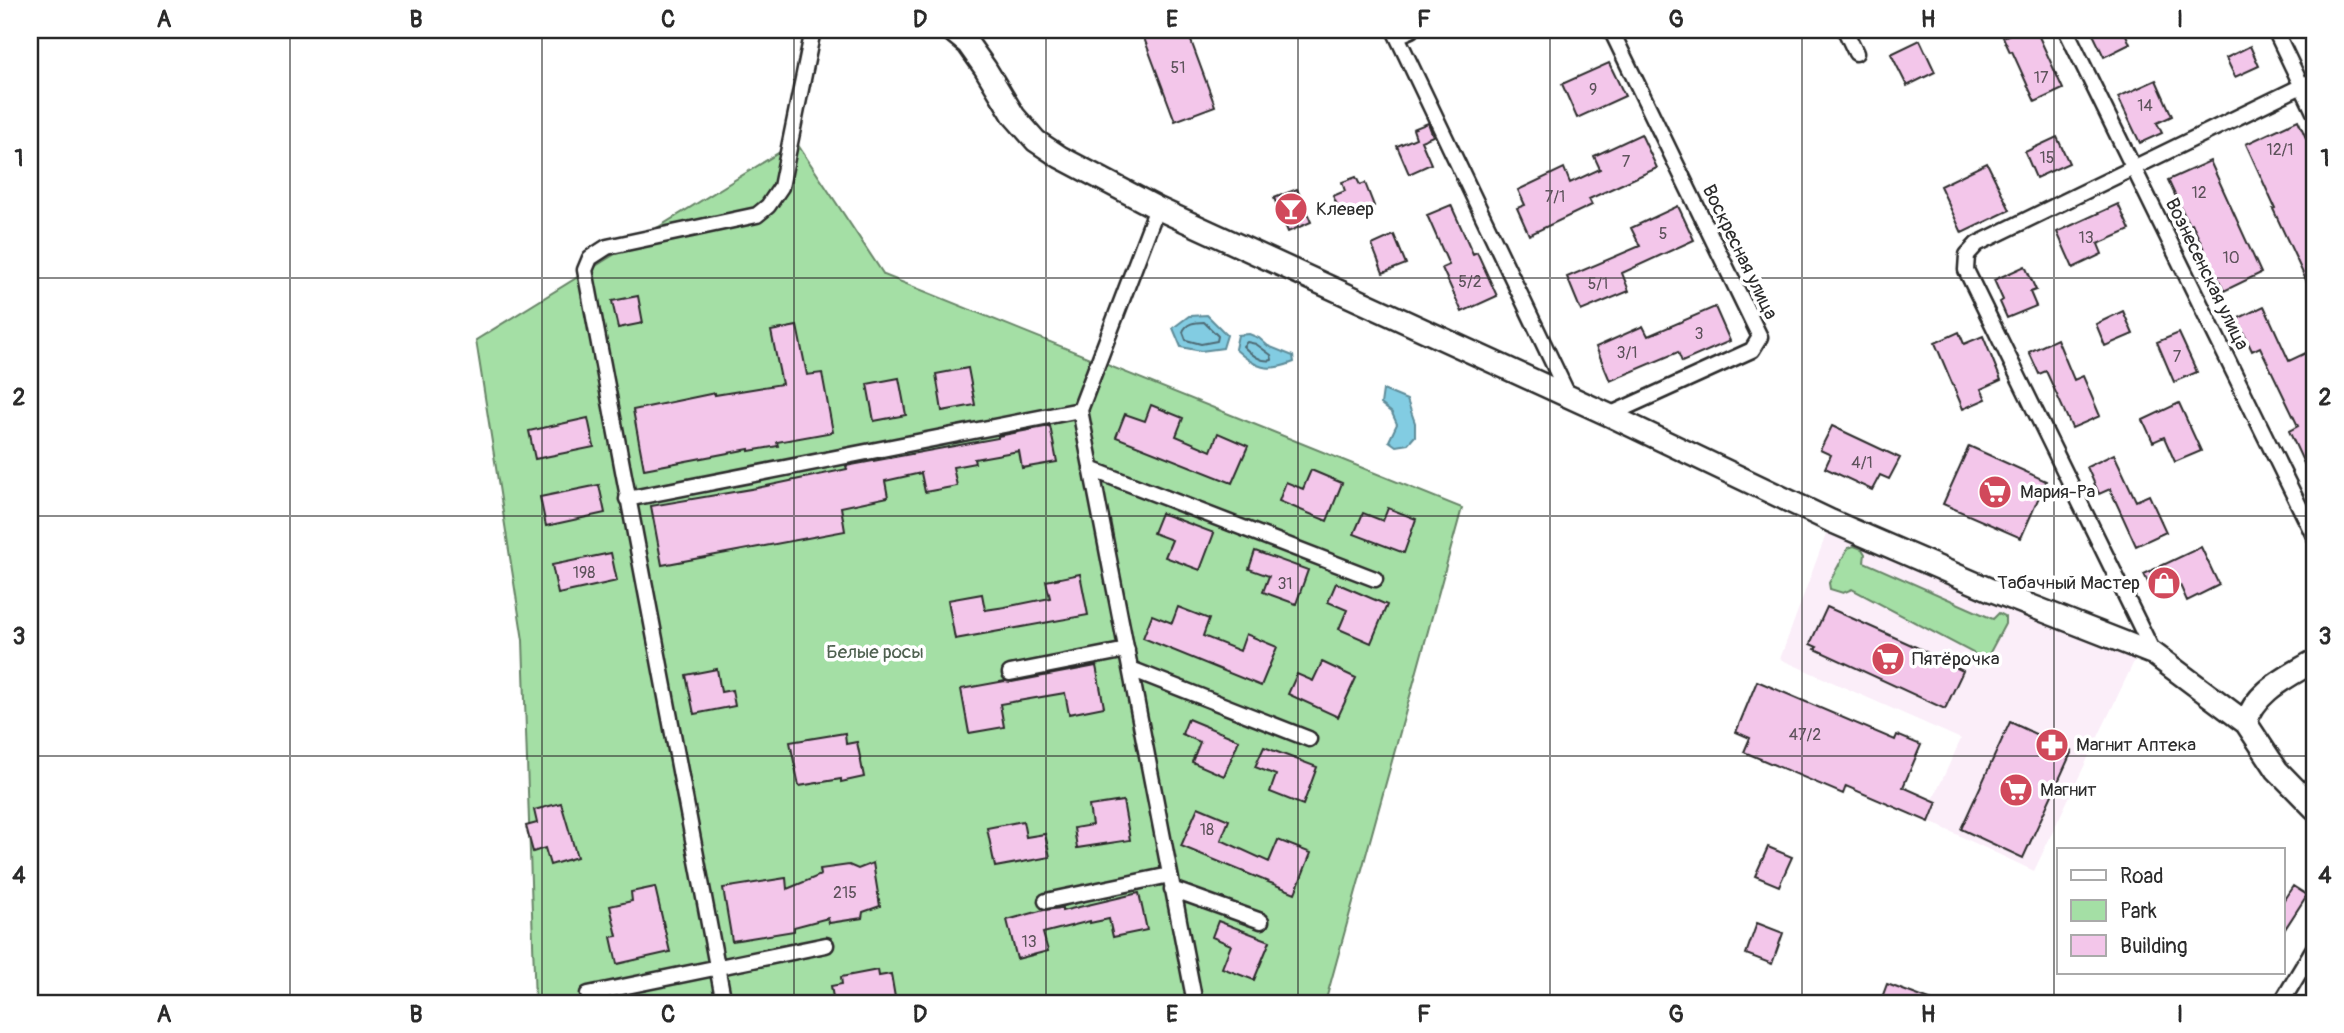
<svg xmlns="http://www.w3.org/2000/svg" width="2344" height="1033" font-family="Pangolin,sans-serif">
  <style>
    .built { fill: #fbeef9 }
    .green { fill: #a4dfa5; stroke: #688568; stroke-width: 2 }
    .water { fill: #82cce2; stroke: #5f8c99; stroke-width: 2 }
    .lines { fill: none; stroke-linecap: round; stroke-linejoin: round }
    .shore { stroke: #4e6b74; stroke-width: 2 }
    .building { fill: #f3c6ea; stroke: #2b2b2b; stroke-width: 2 }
    .street-casing { stroke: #2b2b2b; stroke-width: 19 }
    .secondary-casing { stroke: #2b2b2b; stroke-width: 26 }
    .street { stroke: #fff; stroke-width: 14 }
    .secondary { stroke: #fff; stroke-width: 21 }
    .grid { fill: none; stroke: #2b2b2b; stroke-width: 2; stroke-opacity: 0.55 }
    .labels { text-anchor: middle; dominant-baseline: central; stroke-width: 7; stroke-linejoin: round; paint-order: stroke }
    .number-label { font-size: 16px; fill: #5d525b }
    .poi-label { font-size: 19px; fill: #2b2b2b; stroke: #fff; text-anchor: start }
    .street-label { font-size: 19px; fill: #2b2b2b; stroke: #fff }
    .park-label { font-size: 19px; fill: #4f6150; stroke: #fff }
    .neatline { fill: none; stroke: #2b2b2b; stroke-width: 2.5 }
    .grid-label { font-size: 23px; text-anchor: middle; font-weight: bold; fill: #2b2b2b }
  </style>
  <rect width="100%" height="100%" fill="#fff"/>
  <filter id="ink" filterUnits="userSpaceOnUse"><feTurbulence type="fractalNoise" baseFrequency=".0143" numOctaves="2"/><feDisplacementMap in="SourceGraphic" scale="14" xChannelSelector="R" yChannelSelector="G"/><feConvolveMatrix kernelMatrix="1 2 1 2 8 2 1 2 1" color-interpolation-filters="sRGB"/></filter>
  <g filter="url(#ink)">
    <path class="built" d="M1831 521 2140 649 2034 871 1924 819 1961 739 1780 659Z"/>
    <path class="green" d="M796 142 884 275 1462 508 1325 1003H535L523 640 476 340Z
      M1854 546 1862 549 1865 554 1864 562 1993 619 1999 613 2005 616V624L1986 660 1852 589 1843 593 1830 589 1829 583 1848 548Z"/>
    <path class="water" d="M1207 315 1227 335 1223 348 1201 351 1181 347 1173 328 1189 316Z
      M1249 334 1259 338 1268 346 1293 356 1294 362C1267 373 1256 368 1235 349L1238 335Z
      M1383 390 1407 400 1415 423V436L1408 444 1396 446 1389 441 1397 424 1392 413 1381 404Z"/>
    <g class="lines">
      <path class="shore" d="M1204 322 1218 336 1217 341 1201 344 1186 340 1183 332C1186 323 1195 322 1204 322Z
        M1247 342 1256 344 1271 355 1272 360C1261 363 1251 354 1243 346Z"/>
    </g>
    <path class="building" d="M1141 30H1187L1215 106 1175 121Z
      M2008 30H2036L2063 89 2035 102 2012 51 2010 52 2003 37 2010 34Z
      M2091 30H2124L2130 44 2104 57Z
      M1920 40 1935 72 1907 86 1891 54Z
      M2250 46 2259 66 2235 77 2226 58Z
      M1609 63 1625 96 1577 118 1562 84Z
      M2156 80 2172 116 2157 123 2162 133 2140 143 2118 97Z
      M2298 120 2314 156V297L2273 209 2275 208 2246 144Z
      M1428 123 1433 136 1421 141 1431 164 1409 174 1397 146 1416 138 1413 129Z
      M1641 134 1657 168 1589 199 1592 205 1529 235 1517 208 1525 205 1518 190 1564 168 1570 183 1600 169 1594 156Z
      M2057 137 2069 163 2036 178 2025 152Z
      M2210 161 2261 273 2224 291 2192 224 2189 225 2168 180Z
      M1987 163 2010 210 1962 233 1940 186Z
      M1356 177 1360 185 1365 183 1374 206 1343 218 1333 196 1345 191 1342 182Z
      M1297 189 1311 222 1288 232 1274 198Z
      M2118 204 2130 230 2098 244 2102 254 2073 268 2057 232Z
      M1451 205 1473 254 1477 252 1497 296 1462 312 1442 268 1449 265 1427 215Z
      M1678 206 1694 240 1622 273 1629 291 1581 311 1567 277 1640 246 1631 228Z
      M1394 235 1406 264 1383 273 1372 245Z
      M2025 266 2036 290 2030 292 2036 306 2007 318 2000 302 2003 300 1994 280Z
      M638 296 643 323 618 328 612 301Z
      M2264 306 2289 361 2314 349V485L2289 431 2298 426 2260 347 2252 351 2237 319Z
      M1715 307 1730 341 1682 362 1678 352 1610 381 1596 347 1643 326 1648 336Z
      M2123 311 2133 334 2105 346 2096 324Z
      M797 326 807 375 822 373 833 432 777 442 778 446 749 451V449L644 469 633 410 715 393V395L782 384 771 331Z
      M1959 332 1964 344 1983 336 2001 380 1981 389 1986 399 1963 409 1935 343Z
      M2179 333 2197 372 2174 382 2157 342Z
      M2057 339 2074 380 2083 376 2100 416 2072 428 2046 371 2039 374 2029 352Z
      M968 368 975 405 942 411 936 374Z
      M899 378 906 415 874 421 867 384Z
      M2179 403 2201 451 2175 462 2164 437 2153 442 2143 420Z
      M1151 405 1183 418 1176 436 1211 451 1218 433 1248 446 1232 483 1116 437 1125 414 1145 421Z
      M588 418 594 447 535 459 529 431Z
      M1050 426 1057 462 1022 468 1019 451 974 459 975 463 953 467 957 486 925 492 921 473 885 481 888 497 841 507 845 531 662 565 651 506 757 488 847 469 846 466 998 438V436Z
      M1832 426 1900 458 1889 479 1880 475 1872 490 1825 468 1831 455 1820 450Z
      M1969 446 2046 481 2021 538 1943 504Z
      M2114 454 2136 501 2149 495 2166 532 2136 546 2110 489 2099 494 2087 467Z
      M1311 470 1342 483 1327 521 1279 501 1286 482 1303 489Z
      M599 485 605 513 546 526 540 497Z
      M1388 508 1416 519 1404 553 1354 534 1363 513 1383 521Z
      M1161 513 1214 533 1200 570 1165 557 1172 540 1153 533Z
      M2201 547 2219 585 2187 601 2180 585 2155 597 2144 574Z
      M1255 551 1308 570 1296 604 1263 592 1269 576 1249 569Z
      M611 553 617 581 558 594 552 565Z
      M1080 574 1088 615 955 639 948 600 982 594 985 610 1005 607 1050 598 1046 581Z
      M1336 583 1387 605 1371 643 1339 629 1347 610 1328 602Z
      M1178 607 1209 619 1203 636 1240 651 1246 634 1277 647 1261 686 1143 638 1152 615 1172 623Z
      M1827 607 1916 647 1963 671 1945 709 1815 649 1817 647 1810 644Z
      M1322 662 1356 678 1338 717 1288 694 1297 674 1313 681Z
      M1096 666 1104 707 1069 714 1065 693 1000 704 1004 727 969 733 961 689 1005 681 1012 682Z
      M717 669 721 692 732 690 735 706 694 714 686 675Z
      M1757 681 1895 740 1897 735 1921 745 1903 787 1937 802 1929 822 1846 786 1843 794 1744 752 1750 738 1736 732Z
      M1188 719 1239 740 1224 776 1192 762 1200 742 1182 734Z
      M2010 722 2072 751 2023 858 1961 829Z
      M845 733 846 744 857 742 864 777 841 782V779L799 786 790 742Z
      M1264 747 1317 767 1303 805 1270 792 1276 775 1255 767Z
      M1123 801 1130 840 1077 848 1074 828 1092 825 1089 806Z
      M561 803 577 857 550 865 545 848 533 852 526 826 537 823 534 810Z
      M1198 807 1229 820 1221 840 1269 862 1278 840 1311 853 1295 893 1181 846Z
      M1023 821 1026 837 1045 834 1050 857 995 867 987 828Z
      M1768 847 1792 857 1779 886 1755 876Z
      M873 863 880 906 863 912 862 918 829 923 828 918 794 927V931L732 941 723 888 786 878 787 889 821 875 820 869 849 865 858 869Z
      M2293 886 2307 895 2283 932V901Z
      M655 887 670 952 617 964 611 937 617 936 610 906 632 901 631 892Z
      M1139 893 1147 930 1113 937 1109 919 1090 923V921L1043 933 1048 951 1017 959 1007 920 1044 910 1062 908V911Z
      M1218 921 1270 941 1254 980 1222 968 1231 945 1212 937Z
      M1757 923 1783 933 1772 964 1746 954Z
      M878 970 879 976 891 974 896 1003H834L831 986 842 984 841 977Z
      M1887 984 1935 1002V1003H1880Z"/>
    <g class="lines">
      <defs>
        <path id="street" d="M1394 30 1569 397
          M1845 30 1856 53
          M2066 30 2314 536
          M2275 30 2314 112
          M1397 36 1411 30
          M1157 208 1080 410 1195 1003
          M1609 415 1752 350 1760 337 1611 30
          M1091 469 1375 579
          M627 499 1080 410
          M2154 654 1966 270 1967 255 1977 244 2314 80
          M1131 669 1309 739
          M1010 673 1127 650
          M1172 889 1261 921
          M1046 901 1170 875
          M588 994 826 945
          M724 1003 585 270 590 258 607 247 757 215 768 206 781 187 813 30
          M2281 1003 2314 948"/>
        <path id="secondary" d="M951 30 968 44 985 68 1014 116 1036 141 1060 157 1157 208 1609 415 1831 521 1993 591 2154 654 2246 723 2277 770 2314 808
          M2246 723C2255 691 2288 677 2314 661"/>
      </defs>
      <use href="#street" class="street-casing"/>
      <use href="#secondary" class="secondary-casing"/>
      <use href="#street" class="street"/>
      <use href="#secondary" class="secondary"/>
    </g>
  </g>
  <path class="grid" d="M290 30V1003M542 30V1003M794 30V1003M1046 30V1003M1298 30V1003M1550 30V1003M1802 30V1003M2054 30V1003M30 278H2314M30 516H2314M30 756H2314"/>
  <defs>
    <symbol id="bar-disc" viewBox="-11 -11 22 22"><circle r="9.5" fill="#d1495b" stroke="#fff"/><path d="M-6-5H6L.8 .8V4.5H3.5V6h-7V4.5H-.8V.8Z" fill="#fff"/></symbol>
    <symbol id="supermarket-disc" viewBox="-11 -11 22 22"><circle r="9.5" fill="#d1495b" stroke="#fff"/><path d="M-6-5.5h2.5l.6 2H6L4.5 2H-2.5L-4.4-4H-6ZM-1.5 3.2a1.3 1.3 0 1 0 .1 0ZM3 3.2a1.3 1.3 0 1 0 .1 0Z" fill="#fff"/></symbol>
    <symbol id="shop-disc" viewBox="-11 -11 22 22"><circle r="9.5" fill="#d1495b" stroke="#fff"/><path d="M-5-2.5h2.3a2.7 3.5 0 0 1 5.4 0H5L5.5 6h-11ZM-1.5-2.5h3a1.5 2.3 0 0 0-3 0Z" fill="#fff"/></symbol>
    <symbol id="pharmacy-disc" viewBox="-11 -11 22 22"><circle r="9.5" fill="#d1495b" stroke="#fff"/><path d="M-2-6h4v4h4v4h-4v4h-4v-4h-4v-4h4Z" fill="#fff"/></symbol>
  </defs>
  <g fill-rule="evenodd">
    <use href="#bar-disc" x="1272" y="190" width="38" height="38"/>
    <use href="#supermarket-disc" x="1976" y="473" width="38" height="38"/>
    <use href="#shop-disc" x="2145" y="564" width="38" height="38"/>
    <use href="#supermarket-disc" x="1869" y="640" width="38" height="38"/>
    <use href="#pharmacy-disc" x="2033" y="726" width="38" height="38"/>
    <use href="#supermarket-disc" x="1997" y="771" width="38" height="38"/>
  </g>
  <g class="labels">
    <g class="number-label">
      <text x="1178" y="68">51</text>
      <text x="2041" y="78">17</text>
      <text x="1593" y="90">9</text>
      <text x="2145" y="106">14</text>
      <text x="2280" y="150">12/1</text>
      <text x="2047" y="158">15</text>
      <text x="1626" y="162">7</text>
      <text x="2199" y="193">12</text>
      <text x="1555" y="197">7/1</text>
      <text x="1663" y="234">5</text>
      <text x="2086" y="238">13</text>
      <text x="2231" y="258">10</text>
      <text x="1470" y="282">5/2</text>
      <text x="1598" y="284">5/1</text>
      <text x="1699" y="334">3</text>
      <text x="1627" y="353">3/1</text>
      <text x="2177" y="357">7</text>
      <text x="1862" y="463">4/1</text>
      <text x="584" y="573">198</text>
      <text x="1285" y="584">31</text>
      <text x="1805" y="735">47/2</text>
      <text x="1207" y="830">18</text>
      <text x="845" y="893">215</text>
      <text x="1029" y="942">13</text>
    </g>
    <g class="poi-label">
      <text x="1316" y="209">Клевер</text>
      <text x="2020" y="492">Мария-Ра</text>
      <text x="2140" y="583" text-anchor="end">Табачный Мастер</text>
      <text x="1912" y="659">Пятёрочка</text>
      <text x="2076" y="745">Магнит Аптека</text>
      <text x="2040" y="790">Магнит</text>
    </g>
    <g class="street-label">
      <text transform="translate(1740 252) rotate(64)">Воскресная улица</text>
      <text transform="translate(2207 274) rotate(64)">Вознесенская улица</text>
    </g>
    <g class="park-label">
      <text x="875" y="652">Белые росы</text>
    </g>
  </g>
  <rect width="2344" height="1033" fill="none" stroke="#fff" stroke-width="77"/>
  <rect x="2057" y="848" width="228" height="126" fill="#ffffff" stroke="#aaaaaa" stroke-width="2"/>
  <rect x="2071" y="870" width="35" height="10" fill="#ffffff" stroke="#aaaaaa" stroke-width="2"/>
  <text x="2120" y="883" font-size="21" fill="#2b2b2b">Road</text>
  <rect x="2071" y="900" width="35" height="21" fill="#a4dfa5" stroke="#aaaaaa" stroke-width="2"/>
  <text x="2120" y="918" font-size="21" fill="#2b2b2b">Park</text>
  <rect x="2071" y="935" width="35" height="21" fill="#f3c6ea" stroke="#aaaaaa" stroke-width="2"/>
  <text x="2120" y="953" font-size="21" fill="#2b2b2b">Building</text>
  <rect x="38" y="38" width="2268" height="957" class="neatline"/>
  <g class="grid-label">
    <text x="164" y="27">A</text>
    <text x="416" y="27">B</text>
    <text x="668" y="27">C</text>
    <text x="920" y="27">D</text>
    <text x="1172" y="27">E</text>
    <text x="1424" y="27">F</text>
    <text x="1676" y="27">G</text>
    <text x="1928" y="27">H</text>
    <text x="2180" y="27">I</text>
    <text x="19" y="166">1</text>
    <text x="2325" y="166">1</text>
    <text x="19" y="405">2</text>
    <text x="2325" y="405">2</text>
    <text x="19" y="644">3</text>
    <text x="2325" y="644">3</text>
    <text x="19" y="883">4</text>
    <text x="2325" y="883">4</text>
    <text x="164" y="1022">A</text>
    <text x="416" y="1022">B</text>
    <text x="668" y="1022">C</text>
    <text x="920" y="1022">D</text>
    <text x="1172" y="1022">E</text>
    <text x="1424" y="1022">F</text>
    <text x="1676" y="1022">G</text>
    <text x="1928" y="1022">H</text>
    <text x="2180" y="1022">I</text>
  </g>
</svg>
